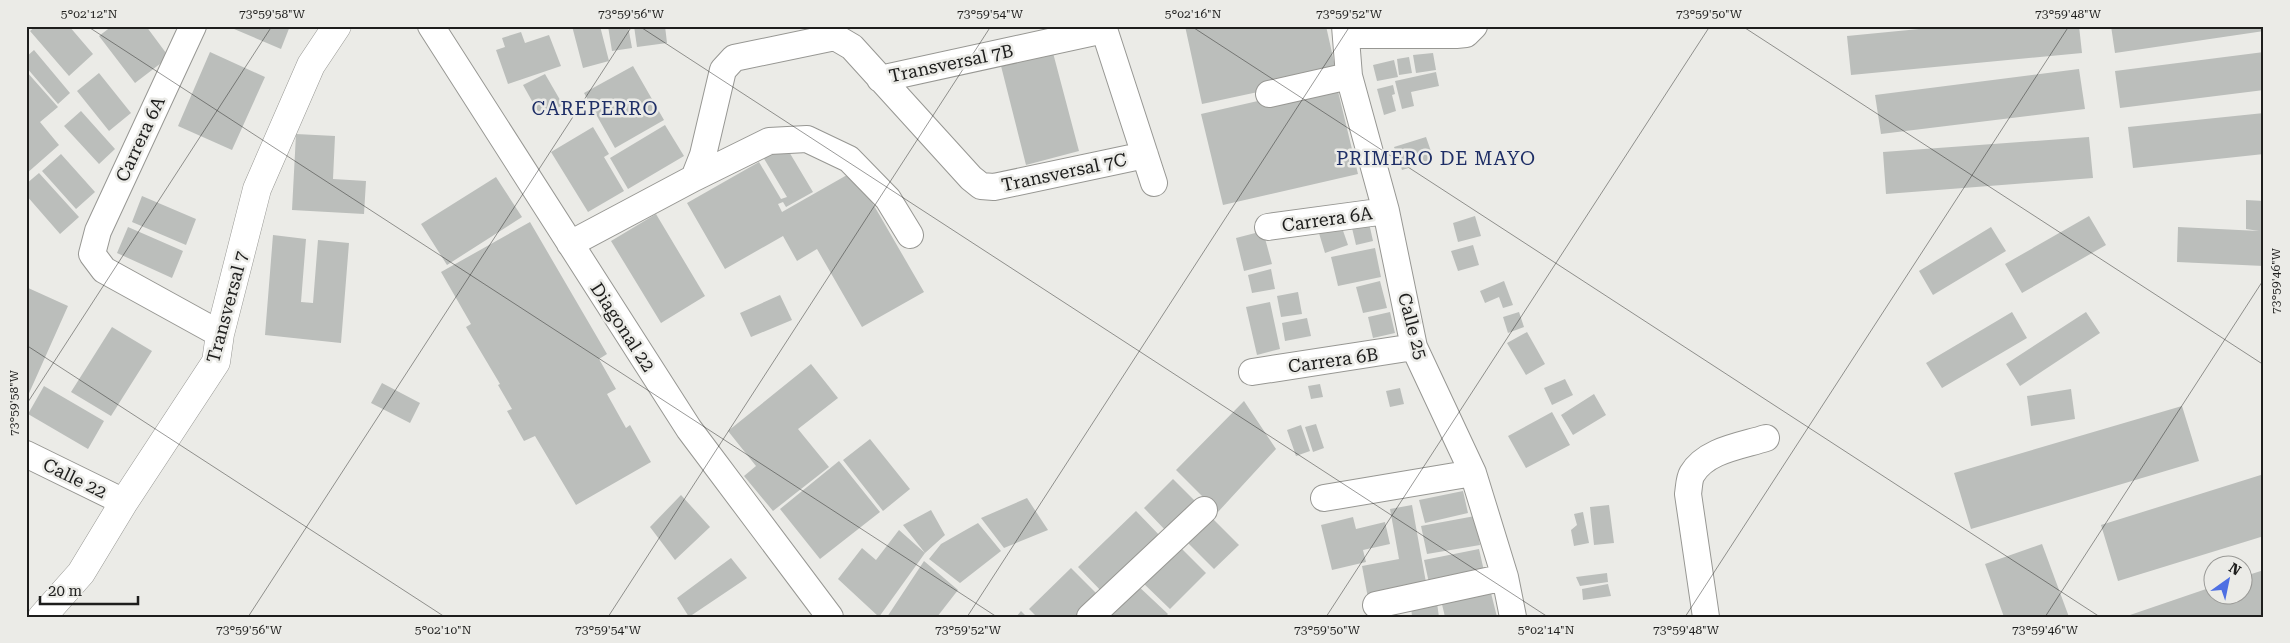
<svg xmlns="http://www.w3.org/2000/svg" width="2290" height="643" font-family="'Roboto Serif',serif">
  <style>
    .building { fill: #bbbebb }
    .lines { fill: none; stroke-linecap: round; stroke-linejoin: round }
    .street-casing { stroke: #979793; stroke-width: 28 }
    .secondary-casing { stroke: #979793; stroke-width: 29 }
    .street { stroke: #fff; stroke-width: 26 }
    .secondary { stroke: #fff; stroke-width: 28 }
    .ticks { fill: none; stroke: #1e1e1d; stroke-width: 1; stroke-opacity: 0.45 }
    .labels { text-anchor: middle; dominant-baseline: central; stroke-width: 5; stroke-linejoin: round; paint-order: stroke }
    .street-label { font-size: 18px; fill: #1e1e1d; stroke: #ebebe7 }
    .neighbourhood-label { font-size: 19px; letter-spacing: 1px; fill: #1e2e66; stroke: #ebebe7 }
    .neatline { fill: none; stroke: #1e1e1d; stroke-width: 2 }
    .ticks-label { font-size: 12px; text-anchor: middle; fill: #1e1e1d }
  </style>
  <rect width="100%" height="100%" fill="#ebebe7"/>
  <path class="building" d="M36 26H69L93 54 69 76 30 31Z
    M112 26H146L169 57 135 83 99 36Z
    M227 26H290L281 49Z
    M572 26H600L609 61 583 68Z
    M608 26H628L632 48 612 51Z
    M634 26H665L667 43 637 47Z
    M700 26H715V27L700 29Z
    M1185 26H1326L1337 75 1202 104Z
    M1950 26H2079L2082 53 1851 75 1847 36Z
    M2111 26H2264V31L2115 53Z
    M521 32 525 43 549 35 561 66 508 84 496 50 505 47 502 38Z
    M1052 49 1079 151 1026 165 1000 62Z
    M34 50 70 93 58 104 26 67V57Z
    M210 52 265 77 232 150 178 126Z
    M2264 52V90L2120 108 2115 71Z
    M1433 53 1436 70 1416 73 1413 55Z
    M1409 57 1412 73 1399 75 1397 59Z
    M1394 60 1398 77 1377 81 1373 65Z
    M633 66 664 120 615 148 584 93Z
    M2079 69 2085 109 1881 134 1875 95Z
    M26 71 58 107 40 122 59 145 26 174Z
    M1436 72 1439 86 1411 92 1414 106 1402 109 1395 81Z
    M99 73 131 113 109 131 77 91Z
    M545 74 563 105 541 117 523 85Z
    M1336 83 1358 174 1223 205 1201 114Z
    M1393 85 1395 94 1392 95 1396 111 1384 115 1377 89Z
    M81 111 115 149 99 164 64 126Z
    M2264 113V154L2133 168 2128 127Z
    M665 125 684 156 628 189 610 158Z
    M593 127 609 154 604 157 624 191 588 212 551 152Z
    M296 134 335 136 333 179 366 181 364 214 292 210Z
    M1426 137 1434 160 1402 170 1394 147Z
    M2089 137 2093 178 1886 194 1883 152Z
    M785 145 813 192 786 207 783 202 778 204 782 212 854 171 924 292 862 327 817 249 797 261 783 236 725 269 687 203 759 162 781 199 787 197 763 157Z
    M61 154 95 192 76 209 42 171Z
    M39 173 79 217 60 234 26 195V184Z
    M496 177 522 217 447 265 421 224Z
    M142 196 196 219 186 245 132 222Z
    M2246 200 2264 201V266L2177 262 2178 227 2259 231 2246 229Z
    M656 214 705 296 661 323 611 241Z
    M1475 216 1481 236 1458 242 1453 223Z
    M2089 216 2106 245 2022 293 2005 264Z
    M530 222 607 354 599 359 616 389 607 394 626 428 630 425 651 462 576 505 535 436 524 441 507 411 512 409 498 385 500 384 466 327 471 324 441 272Z
    M1340 222 1348 245 1325 253 1318 230Z
    M1369 223 1373 241 1356 245 1352 228Z
    M128 227 183 251 172 278 117 253Z
    M1991 227 2006 251 1933 295 1919 271Z
    M1263 231 1272 264 1244 271 1236 238Z
    M273 235 306 239 301 302 313 303 318 240 349 243 341 343 265 335Z
    M1473 245 1479 265 1458 271 1451 251Z
    M1375 248 1381 277 1338 286 1331 257Z
    M1271 269 1275 289 1252 293 1248 275Z
    M1380 281 1387 308 1363 313 1356 287Z
    M1504 281 1513 305 1503 308 1499 297 1485 303 1480 291Z
    M26 287 68 306 26 400Z
    M1298 292 1302 314 1281 317 1277 296Z
    M780 295 792 320 751 337 740 313Z
    M1270 302 1280 349 1257 355 1246 307Z
    M1390 312 1395 333 1373 338 1368 317Z
    M1519 312 1524 327 1508 333 1503 317Z
    M2012 312 2027 338 1942 388 1926 363Z
    M2086 312 2100 333 2020 386 2006 364Z
    M1307 318 1311 336 1285 341 1282 323Z
    M112 327 152 351 111 416 71 392Z
    M1527 332 1545 364 1526 375 1507 343Z
    M811 364 838 398 798 429 829 467 773 511 744 476 756 466 728 431Z
    M1565 379 1573 395 1552 405 1544 388Z
    M382 383 420 403 410 423 371 403Z
    M1320 384 1323 397 1311 399 1308 386Z
    M44 386 104 421 88 449 28 414Z
    M1400 388 1404 404 1390 407 1386 391Z
    M2071 389 2075 419 2031 426 2027 396Z
    M1594 394 1606 415 1573 435 1561 415Z
    M1244 401 1276 449 1218 512 1176 470Z
    M2182 406 2199 461 1971 529 1954 473Z
    M1552 412 1570 445 1526 468 1508 436Z
    M1316 424 1324 448 1313 452 1305 427Z
    M1301 425 1310 451 1296 456 1287 430Z
    M870 439 910 489 883 511 843 460Z
    M839 461 880 512 820 559 780 509Z
    M2264 474V536L2118 581 2101 525Z
    M1173 479 1199 505 1169 534 1144 508Z
    M1463 491 1468 513 1425 523 1419 500Z
    M681 495 710 527 675 560 650 527Z
    M1027 498 1048 530 1004 548 981 518Z
    M1412 505 1427 588 1368 598 1362 566 1399 559 1390 509Z
    M1609 505 1614 543 1594 545 1590 507Z
    M931 510 945 535 925 553 903 525Z
    M1136 511 1163 539 1105 595 1078 567Z
    M1583 512 1589 543 1574 546 1571 530 1577 525 1574 514Z
    M1209 515 1239 545 1214 569 1184 539Z
    M1475 516 1480 545 1427 554 1421 526Z
    M1353 517 1356 529 1385 522 1390 544 1363 550 1366 562 1332 570 1321 525Z
    M978 523 1001 551 960 583 929 559 941 544Z
    M899 530 925 553 879 617 838 579 862 548 876 560Z
    M1177 544 1206 573 1170 609 1141 581Z
    M2042 544 2069 617H2004L1985 564Z
    M1479 549 1484 571 1429 583 1424 560Z
    M731 558 747 578 689 617 677 598Z
    M924 561 958 590 937 617H887Z
    M1071 568 1100 597 1079 617H1037L1029 609Z
    M2264 570V617H2131L2130 615 2212 587V596H2242V577Z
    M1607 573 1608 582 1580 586 1576 577Z
    M1136 584 1168 614 1165 617H1106Z
    M1608 584 1611 596 1583 600 1582 589Z
    M1490 589 1497 617H1445L1441 600Z
    M1437 603 1439 617H1412L1411 605Z
    M1021 611 1027 617H1016Z"/>
  <g class="lines">
    <defs>
      <path id="street" d="M193 26 98 231 92 254 104 270 220 334
        M431 26 689 429 830 617
        M1103 26 1154 183
        M1345 26 1349 76 1386 211 1414 347 1473 473 1505 577 1513 617
        M1347 35H1456L1466 34 1474 26
        M880 79 1104 30
        M1269 94 1349 76
        M694 178 769 141 807 139 849 159 888 199 910 235
        M1268 227 1386 211
        M570 244 694 178 703 155 723 70 734 58 835 37 852 47 971 178 981 186 994 187 1145 155
        M1252 372 1414 347
        M26 454 124 502
        M1324 498 1473 473
        M1376 605 1505 577
        M1090 617 1204 510
        M1706 617 1688 494C1689 488 1689 479 1692 474 1706 450 1741 446 1766 438"/>
      <path id="secondary" d="M42 617 81 573 124 502 216 362 220 334 257 189 311 65 337 26"/>
    </defs>
    <use href="#street" class="street-casing"/>
    <use href="#secondary" class="secondary-casing"/>
    <use href="#street" class="street"/>
    <use href="#secondary" class="secondary"/>
  </g>
  <path class="ticks" d="M87 26 997 617M639 26 1548 617M1191 26 2100 617M1742 26 2264 365M26 345 445 617M26 405 272 26M248 617 632 26M608 617 991 26M967 617 1350 26M1326 617 1710 26M1685 617 2069 26M2045 617 2264 279"/>
  <g class="labels">
    <g class="street-label">
      <text transform="translate(951 63) rotate(-12)">Transversal 7B</text>
      <text transform="translate(140 139) rotate(-65)">Carrera 6A</text>
      <text transform="translate(1064 172) rotate(-12)">Transversal 7C</text>
      <text transform="translate(1327 219) rotate(-8)">Carrera 6A</text>
      <text transform="translate(227 307) rotate(-75)">Transversal 7</text>
      <text transform="translate(1413 326) rotate(75)">Calle 25</text>
      <text transform="translate(623 327) rotate(57)">Diagonal 22</text>
      <text transform="translate(1333 360) rotate(-8)">Carrera 6B</text>
      <text transform="translate(75 478) rotate(26)">Calle 22</text>
    </g>
    <g class="neighbourhood-label">
      <text x="595" y="108">CAREPERRO</text>
      <text x="1436" y="158">PRIMERO DE MAYO</text>
    </g>
  </g>
  <rect width="2290" height="643" fill="none" stroke="#ebebe7" stroke-width="55"/>
  <g transform="translate(2228 580) rotate(33)"><circle r="24" fill="#ebebe7" stroke="#999996"/>
  <path d="M0-4L9 19L0 12L-9 19Z" fill="#4e6fe3"/>
  <text y="-8" font-size="14" font-weight="bold" text-anchor="middle" fill="#1e1e1d">N</text>
  </g>
  <path d="M40 596v8h98v-8" fill="none" stroke="#1e1e1d" stroke-width="2.5"/>
  <text x="48" y="596" font-size="15" fill="#1e1e1d" stroke="#ebebe7" stroke-width="4" paint-order="stroke">20 m</text>
  <rect x="28" y="28" width="2234" height="588" class="neatline"/>
  <g class="ticks-label">
    <text x="89" y="18">5°02'12"N</text>
    <text x="272" y="18">73°59'58"W</text>
    <text x="631" y="18">73°59'56"W</text>
    <text x="990" y="18">73°59'54"W</text>
    <text x="1193" y="18">5°02'16"N</text>
    <text x="1349" y="18">73°59'52"W</text>
    <text x="1709" y="18">73°59'50"W</text>
    <text x="2068" y="18">73°59'48"W</text>
    <text transform="translate(2276 281) rotate(-90)" y="4">73°59'46"W</text>
    <text transform="translate(14 403) rotate(-90)" y="4">73°59'58"W</text>
    <text x="249" y="634">73°59'56"W</text>
    <text x="443" y="634">5°02'10"N</text>
    <text x="608" y="634">73°59'54"W</text>
    <text x="968" y="634">73°59'52"W</text>
    <text x="1327" y="634">73°59'50"W</text>
    <text x="1546" y="634">5°02'14"N</text>
    <text x="1686" y="634">73°59'48"W</text>
    <text x="2045" y="634">73°59'46"W</text>
  </g>
</svg>
